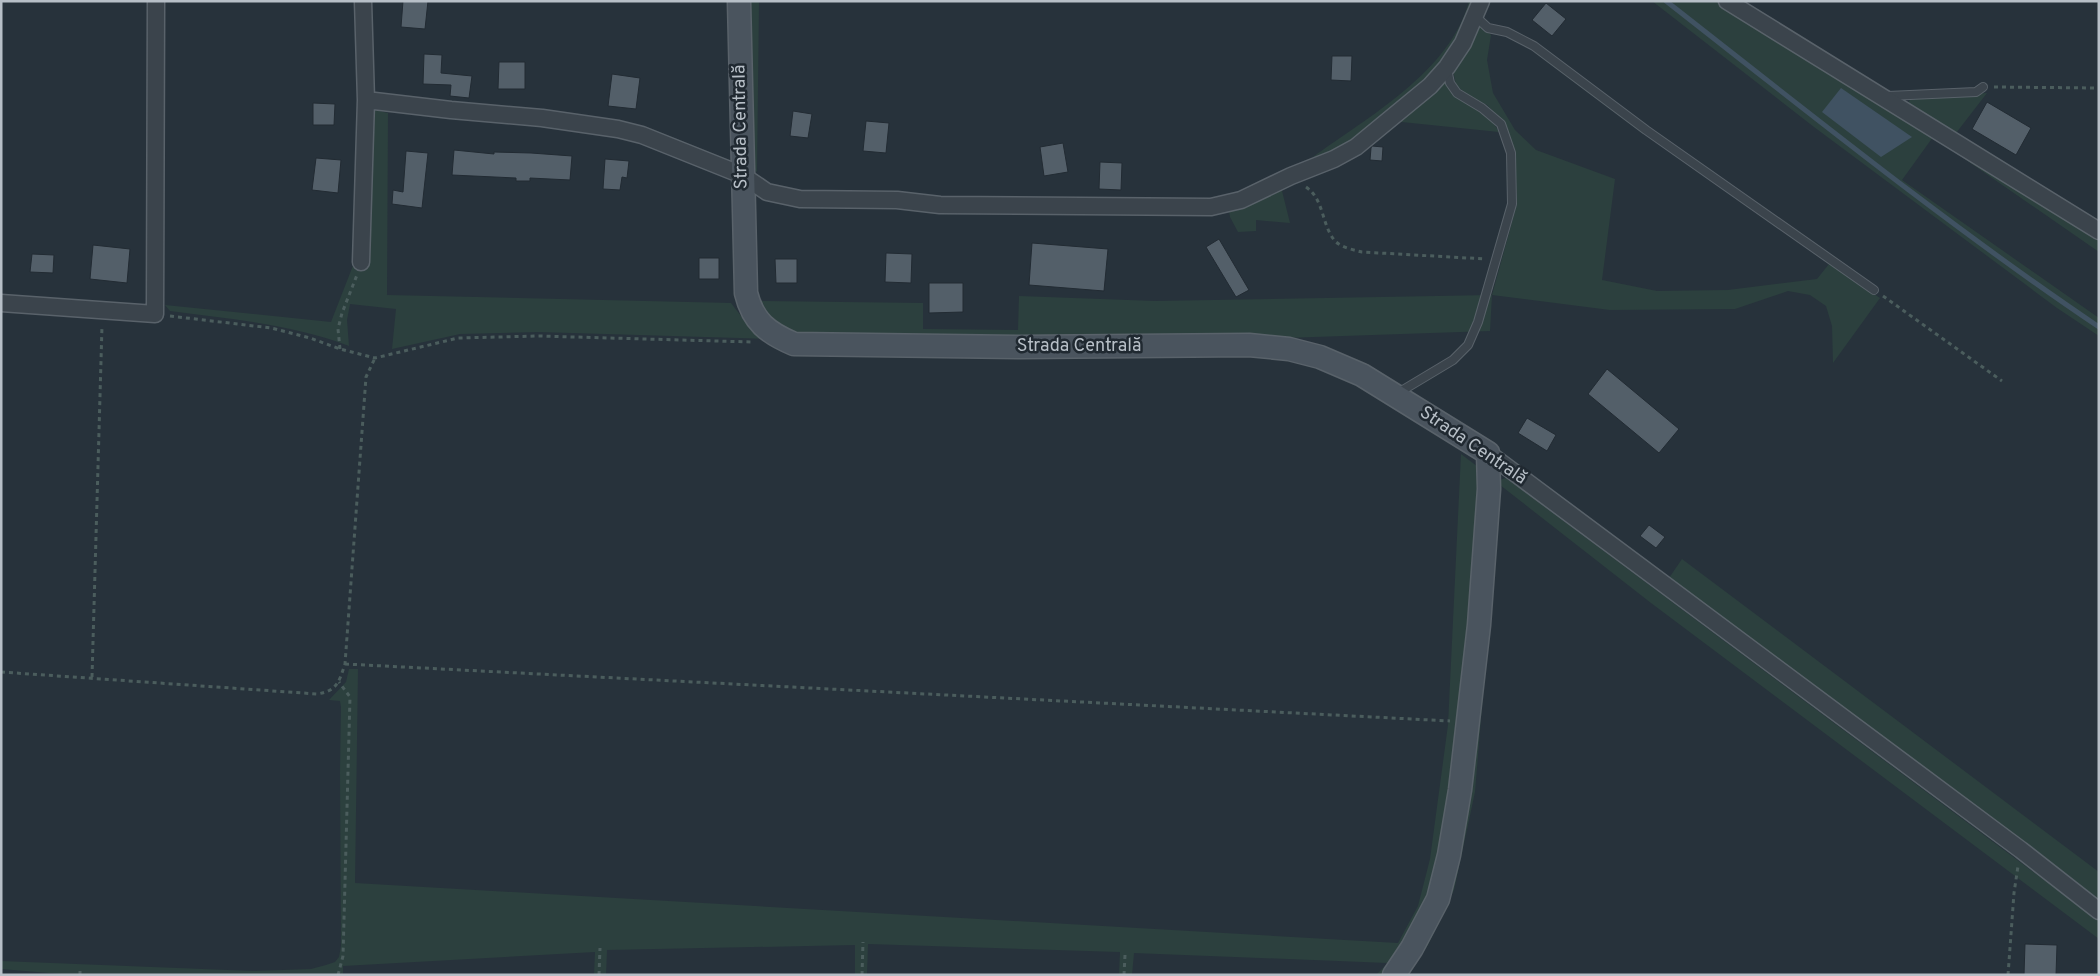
<svg xmlns="http://www.w3.org/2000/svg" width="2100" height="976" font-family="Overpass,sans-serif">
  <style>
    .green { fill: #2c403e }
    .water { fill: #405262 }
    .lines { fill: none; stroke-linecap: round; stroke-linejoin: round }
    .stream { stroke: #405262; stroke-width: 5 }
    .building { fill: #535f69; stroke: #222b33 }
    .lane-casing { stroke: #59626a; stroke-width: 10 }
    .street-casing { stroke: #59626a; stroke-width: 19 }
    .secondary-casing { stroke: #59626a; stroke-width: 25 }
    .path { stroke: #4b5d5d; stroke-width: 3; stroke-dasharray: 4 4; stroke-linecap: butt }
    .lane { stroke: #3b444c; stroke-width: 8 }
    .street { stroke: #3b444c; stroke-width: 16 }
    .secondary { stroke: #4a545e; stroke-width: 22 }
    .labels { text-anchor: middle; dominant-baseline: central; stroke-width: 5; stroke-linejoin: round; paint-order: stroke }
    .street-label { font-size: 18px; fill: #b7bfc7; stroke: #202931 }
  </style>
  <rect width="100%" height="100%" fill="#27323b"/>
  <path class="green" d="M749 1H759L757 172 751 167Z
    M1469 1H1477L1473 15 1428 82 1353 144 1322 160 1313 157C1368 117 1451 71 1469 1Z
    M1652 1H1720L2099 235V252L1933 137 1902 180 2099 318V336L2057 308 1814 127Z
    M1477 23 1491 35 1487 60 1493 93 1515 130 1536 150 1615 179 1602 280 1657 291 1728 290 1817 279 1829 264 1880 298 1833 363 1832 326 1826 306 1810 295 1788 291 1735 309 1610 310 1492 295 1490 331 1259 339 799 336 767 318 758 301 923 303V329L1018 330 1019 296 1155 301 1492 295 1517 204 1515 151 1504 123 1487 105 1467 95 1456 85 1453 70Z
    M1445 77C1451 106 1487 106 1499 132L1392 121Z
    M1987 93 1953 137 1907 105 1911 98Z
    M371 109 388 113 387 295 731 303 751 329 769 339 539 332 460 334 392 349 396 309 350 304 347 320 349 346C292 324 230 319 170 311L165 305 331 322 354 263Z
    M1281 187 1290 223 1256 220V231L1238 232 1230 217 1229 210Z
    M1461 454 1482 470 1456 790 1435 890 1387 975H1376L1388 963 1134 953 1132 975H1119L1120 952 868 944 867 975H855V945L607 950 606 975H594L595 952 343 966V975H73L1 969V961L253 971 311 969 326 965 335 962 339 957 341 946 340 773 341 707 340 701 329 700 346 682 349 669H358L355 883 1398 943 1418 906 1430 859 1448 725Z
    M1506 478 2099 921V939L1651 603 1500 485 1475 792 1454 890 1428 945 1407 975 1431 925 1496 481Z
    M1682 559 2099 872V900L2038 852 1669 578Z"/>
  <path class="water" d="M1841 88 1912 137 1881 157 1822 112Z"/>
  <g class="lines">
    <path class="stream" d="M1666 1C1808 112 1949 226 2099 327"/>
  </g>
  <path class="building" d="M403 1H428L425 29 401 27Z
    M1546 3 1566 19 1552 36 1532 20Z
    M424 54 442 55 441 73 472 76 469 98 450 96 451 85 423 84Z
    M1332 56H1352L1351 81 1331 80Z
    M499 62H525V89H498Z
    M612 74 640 78 636 109 608 106Z
    M1987 102 2031 128 2016 155 1972 129Z
    M313 103 335 104 334 125H313Z
    M793 111 812 114 808 138 790 136Z
    M866 121 889 123 886 153 863 151Z
    M1063 143 1068 172 1044 176 1040 147Z
    M1372 146 1383 147 1382 161 1370 160 1371 148Z
    M454 150 494 154V152L531 153 572 156 570 180 530 178V181H516V178L452 175Z
    M406 151 428 153 422 208 392 204 393 190 403 192Z
    M316 158 341 160 338 193 312 190Z
    M605 159 629 161 627 178 622 177 620 190 603 189Z
    M1100 162 1122 163 1121 190 1099 189Z
    M1219 239 1249 290 1236 297 1206 247Z
    M1032 243 1108 249 1104 291 1029 285Z
    M93 245 130 249 127 283 90 279Z
    M886 253 912 254 911 283 885 282Z
    M32 254 54 255 53 273 30 272Z
    M699 258H719V279H699Z
    M775 259H797V283H776Z
    M929 283H963V312L929 313Z
    M1607 369 1679 429 1659 453 1588 394Z
    M1527 418 1556 435 1547 451 1518 433Z
    M1649 525 1665 537 1656 548 1640 536Z
    M2025 944 2057 945 2056 975H2024Z"/>
  <g class="lines">
    <defs>
      <path id="lane" d="M1476 17 1488 28 1507 32 1534 46 1646 130 1874 290
        M1888 96 1976 92 1983 87
        M1398 393 1453 360 1468 345 1478 322 1512 204 1511 153 1501 124 1482 108 1457 93 1450 83 1447 69"/>
      <path id="street" d="M1727 1 2099 231
        M366 100 451 110 542 118 618 129 642 135 742 175 767 192 800 199 897 200 940 205 1211 207 1241 200 1291 176 1334 159 1356 147 1430 86 1447 67 1463 43 1481 1
        M361 262 366 100 363 1
        M1 303 155 314 156 1
        M1488 453 2021 850 2099 911"/>
      <path id="secondary" d="M739 1 746 293C753 322 768 333 794 344L1020 347 1249 345 1289 349 1320 357 1362 375 1488 453 1489 489 1479 625 1460 790 1449 855 1438 899 1412 948 1394 975"/>
    </defs>
    <use href="#lane" class="lane-casing"/>
    <use href="#street" class="street-casing"/>
    <use href="#secondary" class="secondary-casing"/>
    <path class="path" d="M1994 87 2099 88
      M1306 187C1325 200 1321 226 1336 242 1343 248 1354 250 1362 252L1486 259
      M1883 296 2002 381
      M170 316 271 328 310 338 340 349 375 358 458 338 539 336 752 342
      M340 349 338 329 342 313 357 275
      M345 664 1450 721
      M1 672 317 694C337 691 339 682 345 664L366 377 375 358
      M92 677 102 326
      M80 975V971
      M338 975 343 956 350 697 339 682
      M599 975 600 948
      M862 975 863 942
      M1124 975 1125 955
      M2008 975 2014 893 2018 866"/>
    <use href="#lane" class="lane"/>
    <use href="#street" class="street"/>
    <use href="#secondary" class="secondary"/>
  </g>
  <g class="labels">
    <g class="street-label">
      <text transform="translate(741 127) rotate(-91)">Strada Centrală</text>
      <text x="1079" y="346">Strada Centrală</text>
      <text transform="translate(1473 446) rotate(34)">Strada Centrală</text>
    </g>
  </g>
  <rect width="2100" height="976" fill="none" stroke="#b7bfc7" stroke-width="5"/>
</svg>
